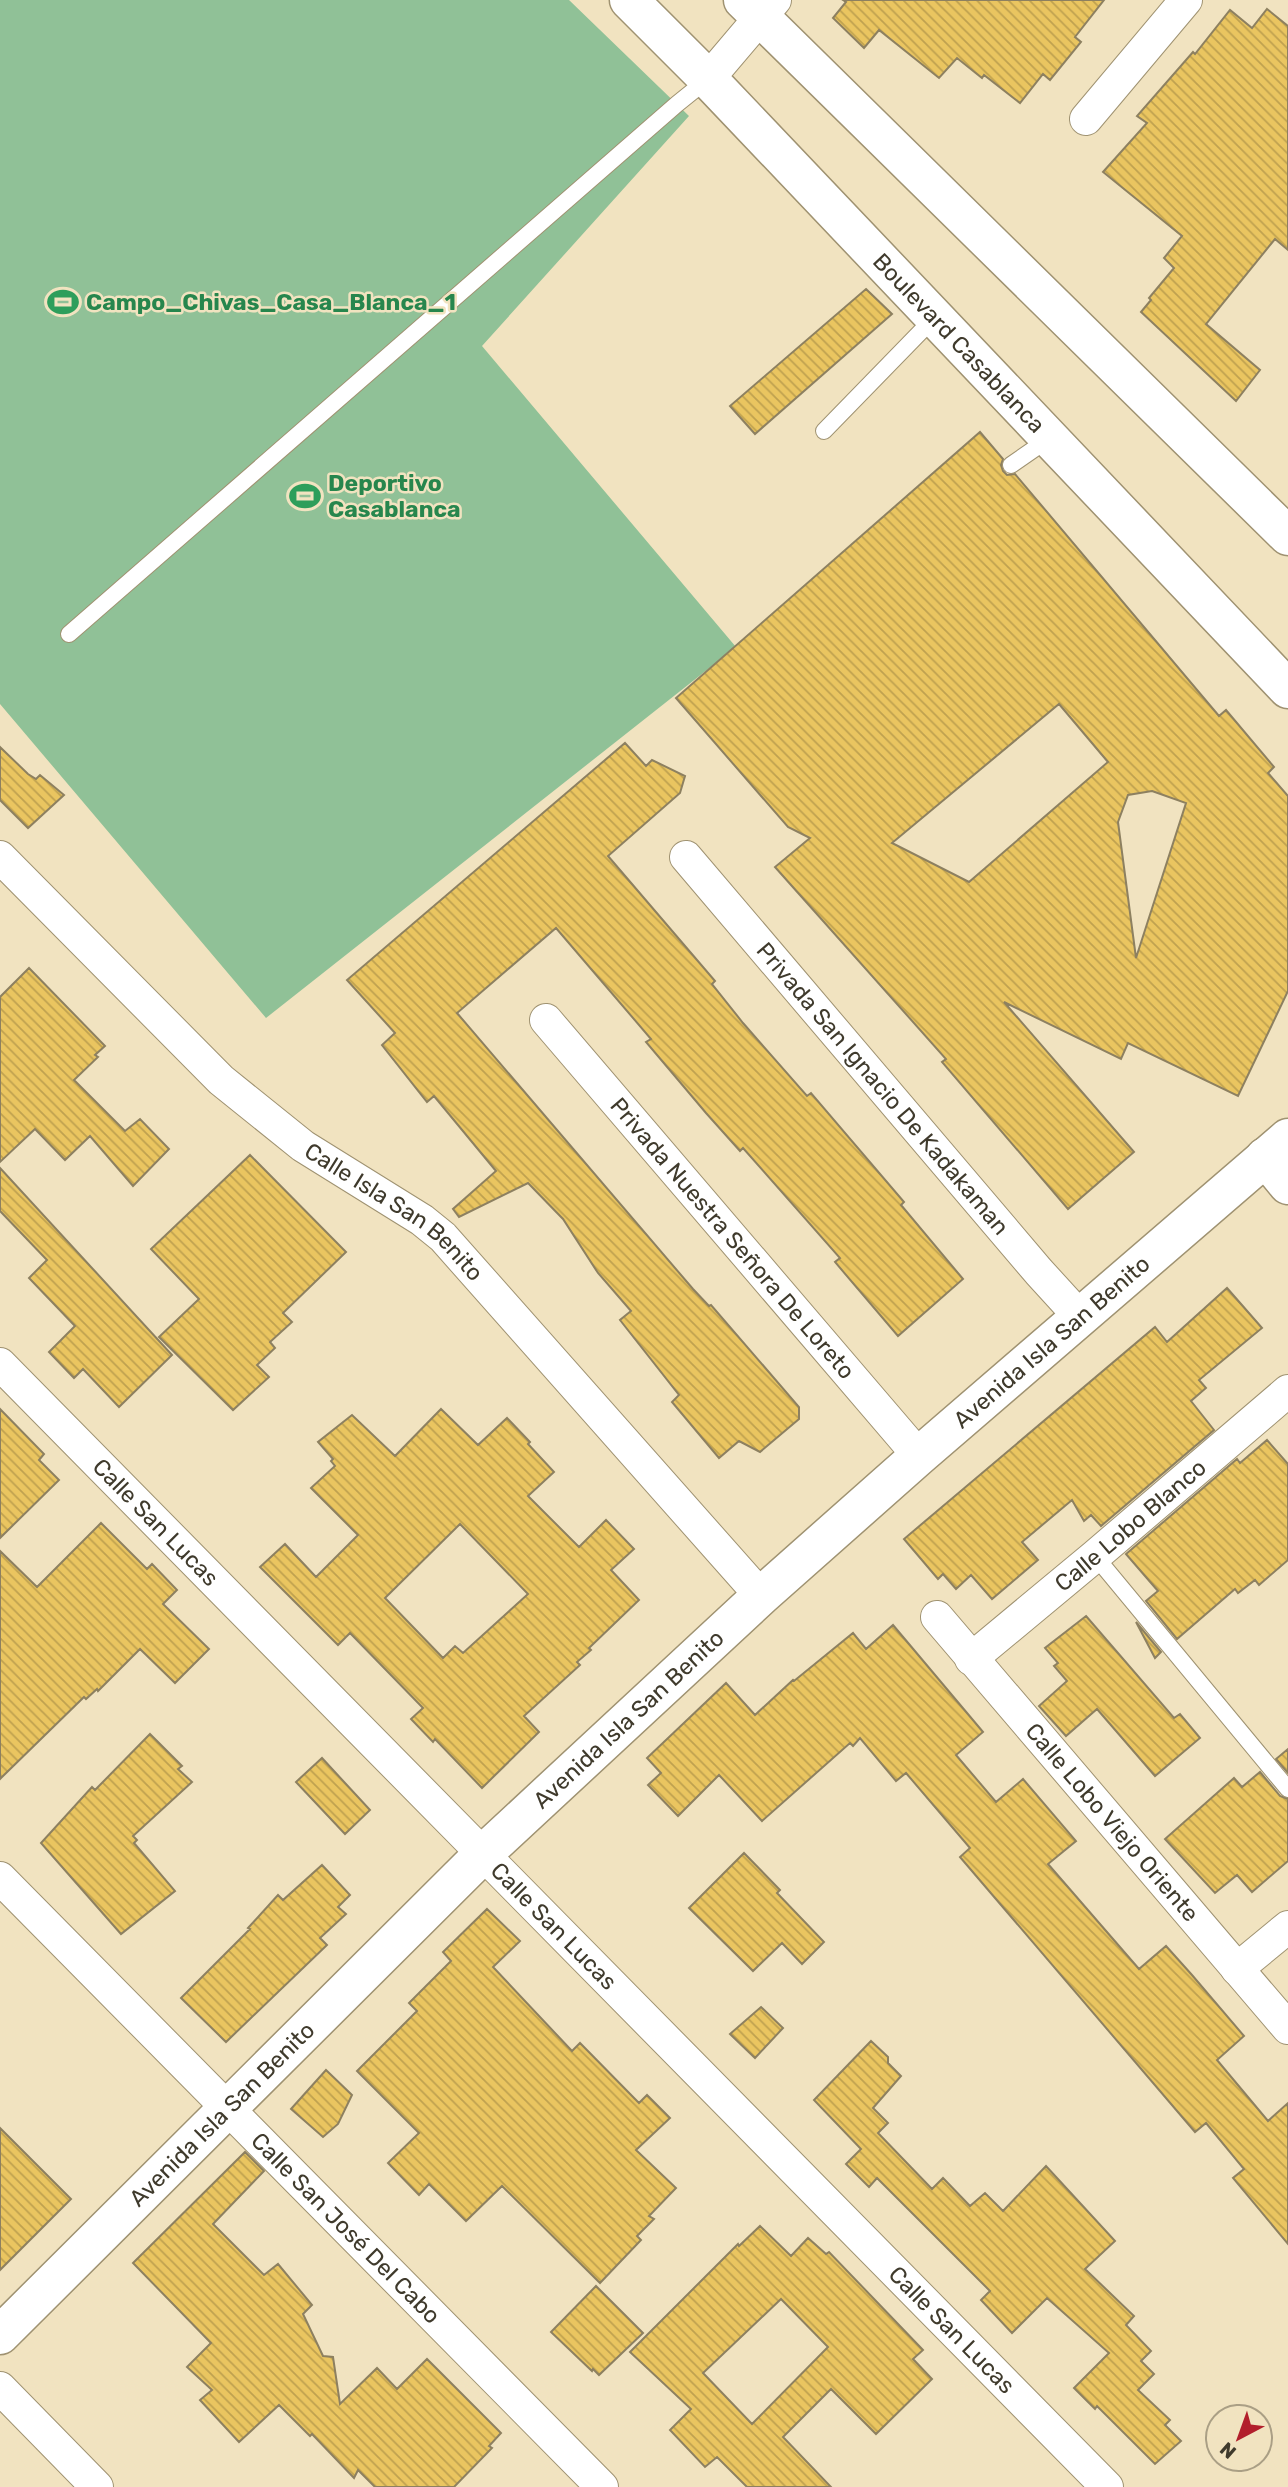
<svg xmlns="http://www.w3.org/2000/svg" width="1288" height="2487" font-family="Rubik,sans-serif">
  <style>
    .green { fill: #90c197 }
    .building { fill: url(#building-back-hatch); stroke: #8d8060; stroke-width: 2; fill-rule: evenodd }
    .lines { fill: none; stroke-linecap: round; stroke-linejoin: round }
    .service-casing { stroke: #9f9271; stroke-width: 18 }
    .minor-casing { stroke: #9f9271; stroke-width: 34 }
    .tertiary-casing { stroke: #9f9271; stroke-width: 41 }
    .secondary-casing { stroke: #9f9271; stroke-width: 41 }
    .primary-casing { stroke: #9f9271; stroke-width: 41 }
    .service { stroke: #fff; stroke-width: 16 }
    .minor { stroke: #fff; stroke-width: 32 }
    .tertiary { stroke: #fff; stroke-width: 38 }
    .secondary { stroke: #fff; stroke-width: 38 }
    .primary { stroke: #fff; stroke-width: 38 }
    .labels { text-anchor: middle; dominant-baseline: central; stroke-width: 5; stroke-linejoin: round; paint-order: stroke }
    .leisure-label { font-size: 23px; font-weight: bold; fill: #27864d; stroke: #f1e3c0; text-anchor: start }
    .street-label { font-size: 23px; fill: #3f3a2c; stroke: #f1e3c0 }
  </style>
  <defs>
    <pattern id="building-back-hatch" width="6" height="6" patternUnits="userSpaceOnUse" patternTransform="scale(1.75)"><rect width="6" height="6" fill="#eac560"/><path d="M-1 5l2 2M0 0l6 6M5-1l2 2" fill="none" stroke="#bfa14f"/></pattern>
  </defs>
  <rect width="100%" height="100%" fill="#f1e3c0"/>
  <path class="green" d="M0 0H569L689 116 482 346 736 647 266 1018 0 704Z"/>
  <path class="building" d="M843 0H1104L1075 37 1081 42 1050 80 1043 74 1020 103 984 75 982 78 957 58 939 78 879 30 864 48 833 18 846 2Z
    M1267 9 1288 26V250L1275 239 1206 324 1260 370 1236 401 1141 312 1151 300 1149 298 1174 268 1164 258 1182 236 1103 172 1147 123 1137 116 1193 52 1195 54 1230 10 1252 28Z
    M866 289 892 314 755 434 730 406Z
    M980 432 1003 459 1001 465 1003 471 1007 475 1015 474 1219 716 1226 710 1274 767 1268 773 1288 796V991L1238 1096 1128 1043 1121 1059 1004 1002 1134 1152 1068 1209 942 1062 946 1059 775 867 810 838 788 827 676 698ZM1059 704 1108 762 969 882 892 843ZM1152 791 1186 803 1136 958 1118 822 1128 795Z
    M625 743 646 766 652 760 685 776 680 793 608 856 715 981 712 984 743 1023 807 1096 811 1093 904 1202 901 1205 963 1279 898 1336 835 1262 840 1258 743 1148 740 1151 706 1113 646 1042 651 1039 556 928 500 976 457 1013 693 1289 709 1306 711 1305 799 1407V1419L760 1452 739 1441 719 1458 672 1402 679 1395 620 1320 631 1311 598 1273 563 1219 528 1183 459 1217 453 1209 496 1171 434 1096 427 1102 382 1045 395 1033 347 980Z
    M0 747 28 774 36 779 40 775 64 795 28 828 0 800Z
    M29 968 105 1046 95 1055 98 1057 74 1080 125 1131 140 1119 169 1149 133 1186 90 1136 65 1160 35 1129 0 1162V997Z
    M250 1155 346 1252 283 1313 292 1322 270 1342 275 1348 257 1365 269 1377 233 1410 159 1337 199 1299 151 1249Z
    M0 1168 172 1355 119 1407 83 1369 74 1378 49 1352 75 1326 29 1278 47 1260 0 1211Z
    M1227 1288 1262 1328 1199 1380 1206 1388 1191 1401 1214 1430 1101 1526 1091 1515 1084 1521 1072 1500 1022 1542 1038 1560 992 1599 971 1575 956 1589 943 1574 938 1579 904 1539 1155 1327 1167 1342Z
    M0 1409 44 1454 39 1460 59 1480 0 1538Z
    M441 1409 478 1445 507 1418 530 1442 528 1444 554 1472 528 1496 579 1547 606 1520 634 1549 611 1570 639 1600 589 1648 591 1650 577 1662 580 1665 524 1716 539 1732 482 1788 435 1739 433 1742 411 1719 423 1708 350 1633 338 1645 260 1567 285 1544 316 1577 358 1535 311 1488 335 1466 331 1461 333 1459 318 1442 352 1415 395 1456ZM460 1524 528 1594 463 1653 455 1646 443 1658 385 1598Z
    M1267 1440 1288 1464V1560L1259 1585 1255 1580 1238 1593 1235 1589 1177 1639 1146 1601 1158 1591 1126 1554 1237 1459 1240 1463Z
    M101 1523 147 1569 152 1564 177 1590 163 1604 209 1649 175 1683 140 1649 98 1691 97 1689 86 1699 84 1697 0 1779V1551L37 1587Z
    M1086 1616 1174 1718 1180 1714 1200 1738 1155 1776 1097 1709 1066 1736 1039 1706 1067 1681 1054 1666 1058 1663 1045 1648Z
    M1136 1622 1161 1652 1155 1658Z
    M893 1625 983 1732 956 1755 996 1802 1023 1779 1076 1841 1048 1864 1139 1969 1166 1946 1192 1975 1244 2036 1217 2060 1268 2121 1288 2103V2244L1233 2178 1244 2169 1206 2123 1195 2132 960 1857 970 1848 906 1773 896 1781 860 1738 853 1746 850 1743 762 1821 719 1775 678 1816 648 1785 661 1773 647 1758 726 1683 755 1715 793 1680 794 1681 853 1633 866 1649Z
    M150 1734 182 1766 178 1769 192 1782 133 1836 137 1840 134 1843 175 1891 121 1934 41 1843 92 1787 95 1790Z
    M1288 1749V1773L1276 1759Z
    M322 1758 370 1810 345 1834 296 1782Z
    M1260 1772 1280 1796 1288 1799V1861L1252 1892 1237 1875 1215 1893 1165 1839 1234 1778 1242 1787Z
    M744 1853 780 1890 777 1893 824 1942 802 1964 782 1943 753 1971 689 1908Z
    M322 1865 350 1895 338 1907 346 1914 320 1938 327 1945 226 2042 181 1998 250 1929 248 1928 278 1895 283 1900Z
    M487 1909 520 1941 493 1967 572 2051 580 2043 639 2103 647 2095 670 2118 636 2150 676 2188 649 2216 654 2219 637 2236 641 2240 600 2283 502 2186 466 2221 429 2184 419 2195 388 2163 419 2133 357 2071 417 2011 409 2003 451 1961 443 1952Z
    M761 2007 783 2028 755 2058 730 2034Z
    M871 2041 888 2057V2063L901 2076 873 2108 888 2123 878 2133 932 2189 943 2178 970 2206 985 2193 1003 2211 1046 2166 1115 2241 1085 2269 1134 2316 1126 2325 1151 2351 1141 2361 1154 2374 1138 2390 1170 2420 1165 2425 1181 2441 1155 2464 1097 2406 1095 2409 1074 2388 1109 2353 1047 2298 1012 2333 981 2300 990 2291 877 2178 869 2187 846 2164 861 2149 814 2100Z
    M326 2070 352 2095 338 2124 323 2137 291 2109Z
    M0 2128 71 2199 0 2270Z
    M245 2152 264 2171 213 2224 264 2275 278 2264 312 2305 303 2314 323 2356 333 2357 340 2404 377 2368 397 2389 427 2359 501 2433 489 2446 492 2448 454 2487H375L358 2470 354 2478 312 2434 310 2436 279 2405 239 2442 200 2400 212 2390 187 2367 211 2343 133 2263Z
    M760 2226 791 2256 808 2238 826 2254 829 2252 923 2350 913 2359 932 2379 876 2434 831 2389 783 2437 831 2487H747L717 2457 705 2467 670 2430 691 2409 630 2352 738 2244 739 2246ZM781 2299 828 2347 752 2424 703 2373Z
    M596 2286 643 2333 599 2375 593 2369 592 2371 551 2332Z"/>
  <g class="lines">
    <defs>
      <path id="service" d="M824 431 935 317
        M1011 465 1050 438
        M69 634 677 104 708 79
        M1095 1556 1288 1789"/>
      <g id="minor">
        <path d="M708 79 775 0"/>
        <path d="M1086 119 1186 0"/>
        <path id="s1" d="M0 857 221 1080 303 1146 422 1220 443 1237 761 1596"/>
        <path id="s2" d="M686 857 1039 1272 1081 1318"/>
        <path id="s3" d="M546 1020 919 1456"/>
        <path id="s4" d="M0 1364 1107 2487"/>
        <path id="s5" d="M937 1617 1288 2028"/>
        <path id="s6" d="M971 1659 1095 1556 1288 1391"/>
        <path id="s7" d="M0 1878 602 2487"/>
        <path d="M1237 1969 1288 1927"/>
        <path d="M0 2388 97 2487"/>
      </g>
      <path id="tertiary" d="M1265 1157 1288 1185"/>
      <g id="secondary">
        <path id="s8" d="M0 2335 483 1854 761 1596 919 1456 1288 1138"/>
      </g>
      <g id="primary">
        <path id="s9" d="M629 0 708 79 1288 689"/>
        <path d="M743 0 1288 536"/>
      </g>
    </defs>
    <use href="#service" class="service-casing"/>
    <use href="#minor" class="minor-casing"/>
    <use href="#tertiary" class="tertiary-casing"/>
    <use href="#secondary" class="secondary-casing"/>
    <use href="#primary" class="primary-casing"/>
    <use href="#service" class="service"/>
    <use href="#minor" class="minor"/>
    <use href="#tertiary" class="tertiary"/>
    <use href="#secondary" class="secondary"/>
    <use href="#primary" class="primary"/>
  </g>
  <defs>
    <symbol id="stadium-bare" viewBox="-9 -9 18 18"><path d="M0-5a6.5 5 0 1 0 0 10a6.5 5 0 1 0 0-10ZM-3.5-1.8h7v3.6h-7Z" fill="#2e9e5b" stroke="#f1e3c0" stroke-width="2.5" paint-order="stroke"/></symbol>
  </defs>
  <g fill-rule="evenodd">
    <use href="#stadium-bare" x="41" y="280" width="44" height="44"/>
    <use href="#stadium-bare" x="283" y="474" width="44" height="44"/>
  </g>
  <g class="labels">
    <g class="leisure-label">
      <text x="86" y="302">Campo_Chivas_Casa_Blanca_1</text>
      <text x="328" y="483">Deportivo<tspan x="328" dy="26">Casablanca</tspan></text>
    </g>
    <g class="street-label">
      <text stroke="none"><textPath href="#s9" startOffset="476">Boulevard Casablanca</textPath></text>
      <text stroke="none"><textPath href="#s2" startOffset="304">Privada San Ignacio De Kadakaman</textPath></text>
      <text stroke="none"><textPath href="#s1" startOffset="532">Calle Isla San Benito</textPath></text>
      <text stroke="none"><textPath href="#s3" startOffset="287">Privada Nuestra Señora De Loreto</textPath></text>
      <text stroke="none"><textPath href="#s8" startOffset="1447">Avenida Isla San Benito</textPath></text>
      <text stroke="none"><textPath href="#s4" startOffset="222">Calle San Lucas</textPath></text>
      <text stroke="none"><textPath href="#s6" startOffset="208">Calle Lobo Blanco</textPath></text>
      <text stroke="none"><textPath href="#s8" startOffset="880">Avenida Isla San Benito</textPath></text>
      <text stroke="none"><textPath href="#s5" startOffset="270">Calle Lobo Viejo Oriente</textPath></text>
      <text stroke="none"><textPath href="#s4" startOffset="789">Calle San Lucas</textPath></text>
      <text stroke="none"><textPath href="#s8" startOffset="313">Avenida Isla San Benito</textPath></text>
      <text stroke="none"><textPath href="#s7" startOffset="492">Calle San José Del Cabo</textPath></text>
      <text stroke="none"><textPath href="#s4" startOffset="1356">Calle San Lucas</textPath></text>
    </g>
  </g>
  <g transform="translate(1239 2438) rotate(221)"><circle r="33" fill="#f1e3c0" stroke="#aa9f85" stroke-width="2"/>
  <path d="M0-5L12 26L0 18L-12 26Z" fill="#b21f2c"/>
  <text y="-10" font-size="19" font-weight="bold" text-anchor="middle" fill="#3f3a2c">N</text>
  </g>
</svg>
